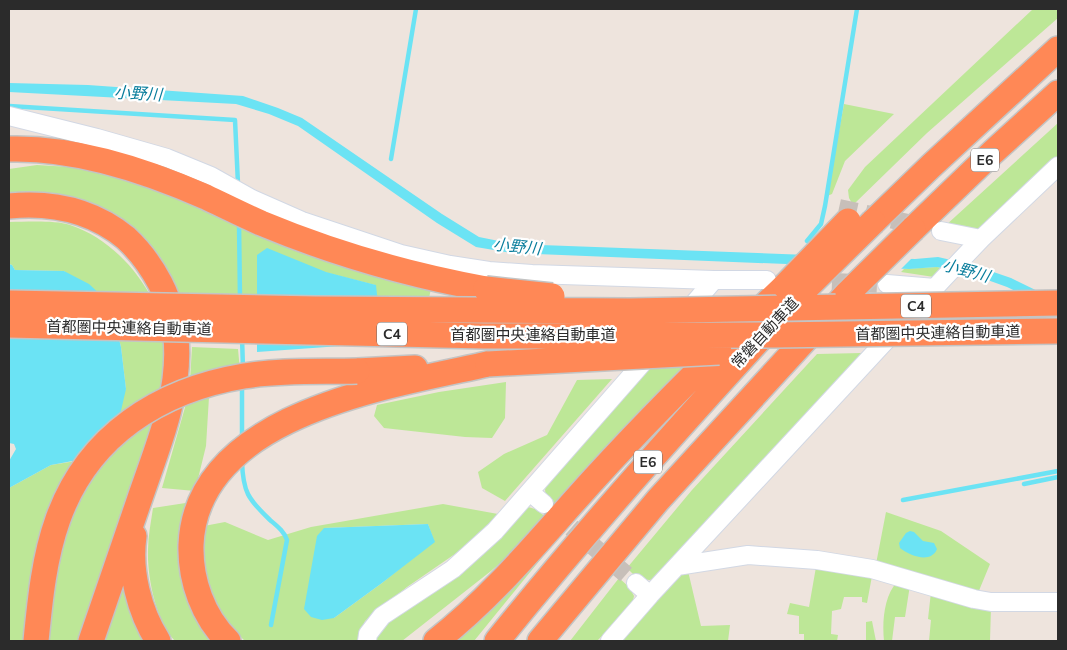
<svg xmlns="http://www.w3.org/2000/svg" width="1067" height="650" font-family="'Nunito Sans','Noto Sans JP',sans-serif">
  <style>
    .green { fill: #bde797; fill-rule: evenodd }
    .water { fill: #6be3f4 }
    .pier { fill: #eee4dd }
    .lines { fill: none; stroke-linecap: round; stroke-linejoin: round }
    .stream { stroke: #6be3f4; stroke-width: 4.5 }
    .minor-tunnel { stroke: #c7bfb9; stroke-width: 18; stroke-dasharray: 18 9; stroke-linecap: butt }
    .minor-casing { stroke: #d2d8e4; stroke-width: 20 }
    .highway-casing { stroke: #c4c4c4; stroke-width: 28 }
    .minor { stroke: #fff; stroke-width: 18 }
    .highway { stroke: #ff8856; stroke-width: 25 }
    .highway-bridge-casing { stroke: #c4c4c4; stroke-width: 28; stroke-linecap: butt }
    .highway-bridge { stroke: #ff8856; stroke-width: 25 }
    .labels { text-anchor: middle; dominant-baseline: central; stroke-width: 4.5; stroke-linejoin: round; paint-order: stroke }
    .shield { fill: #fff; stroke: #6b6b6b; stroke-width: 1 }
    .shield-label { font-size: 14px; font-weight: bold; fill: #2b2b2b }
    .street-label { font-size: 15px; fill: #2b2b2b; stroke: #fff }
    .water-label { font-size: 16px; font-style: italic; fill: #087d9c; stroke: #fff }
  </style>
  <rect width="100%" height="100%" fill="#eee4dd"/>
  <path class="green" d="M1033 9H1058V18L927 133 853 205 849 198 848 190 865 167Z
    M844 104 894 114 845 161 832 194 827 196Z
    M1058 123V158L977 233 945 226Z
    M37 165 87 168 145 185 432 284 429 298 374 297 375 285 257 255V294L215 295 176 293 150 247 9 197V169Z
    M9 222C26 222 54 220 70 225 107 237 138 269 154 303 156 308 159 312 160 317 165 341 164 365 165 389L82 641H9V488L51 465 76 461 126 389 121 347 114 319 64 271 15 270 12 265 9 264Z
    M937 267 942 268 934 277 901 272 904 269Z
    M192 347 238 349 240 371 190 381Z
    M862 353 661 575 650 580 638 579 627 568 692 490 817 354Z
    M690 363 556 508C548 500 543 495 546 484L653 365Z
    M612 379 505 501 482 488 478 472 504 454 547 435 577 380Z
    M506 382 505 418 492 438 465 437 384 428 374 416 377 405 439 392Z
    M209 397 206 446 195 491 162 488 186 404Z
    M192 502 215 641H175C156 621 147 577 148 550 148 536 151 522 153 508Z
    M443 504 498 514 468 545 407 587 365 621 357 641H245C220 618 202 588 201 553 201 544 203 534 204 526L225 522 268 540 311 527ZM428 524 434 541 382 583 334 618 324 528Z
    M528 507 535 509 546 517 538 529 491 571 402 641H374L377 631Z
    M886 512 941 531 990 564 978 593 876 564Z
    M562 533 474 641H447Z
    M816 567 872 576 867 603 862 602V597H844L841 609 832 611 831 634 838 635 837 641H804V634H799V616L787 614 790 603 809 607Z
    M681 571H688L701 626 730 625 728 641H618Z
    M124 576 136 627 143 641H100Z
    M619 578 629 587 634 596 632 605 597 641H570Z
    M897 582 910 585 905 617H895L892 641H884C882 622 884 596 897 582Z
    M931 592 991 607 990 641H929L931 620 928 619Z
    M872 621 876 641H866V622Z"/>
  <path class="water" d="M9 83 88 85 243 96 278 108 302 118 442 214 479 237 514 244 915 259 938 257 973 265 1011 278 1058 301V311L1007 287 971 274 937 267 909 269 512 253 476 247 437 223 298 126 269 114 236 104 9 92Z
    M267 248 326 272 376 285 382 343 257 352V255Z
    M9 264 12 265 15 270 64 271 89 284 104 298 114 319 121 347 126 389 111 454 51 465 9 488V461L16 449 14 444 9 443Z
    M428 524 435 542 382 583 334 618 322 620 311 617 304 609 317 536 324 528Z
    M910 531 914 532 923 541 934 543 937 549C931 564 910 556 900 548L899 543 906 533Z"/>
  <path class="pier" d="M803 253 913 257 899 271 789 267Z"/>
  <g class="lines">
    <path class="stream" d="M9 106 235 120 238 184
      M391 159 416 9
      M239 222 240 299
      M807 241 821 224 825 206 857 9
      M242 337 243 369
      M242 439V384
      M242 462C243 492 248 499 270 520 277 526 284 531 287 540L271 625
      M1024 484 1058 477
      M903 500 1058 471"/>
    <path class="minor-tunnel" d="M839 208 926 227
      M805 281 887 284
      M551 510 636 583"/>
    <defs>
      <path id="minor" d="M9 116 97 138 167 158 211 176 252 199 302 221 401 254 450 265 489 271 532 274 714 280H767
        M941 231 981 239
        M887 284 935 288
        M683 316 714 280
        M530 492 544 504
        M677 566 748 555 817 560 872 569 974 599 991 602H1058
        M636 583 650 595
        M367 641 368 634 382 616 453 569 495 531 653 351
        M610 641 650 595 943 279 981 239 1058 166"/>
      <path id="highway" d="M9 149C76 147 145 170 206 197 225 206 243 215 261 223 333 253 409 275 486 289
        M9 206C51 202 92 210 126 238 140 251 151 266 160 283 198 356 163 430 139 501 123 548 107 595 91 641
        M873 222 931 166 1058 49
        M913 229 992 153 1058 93
        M357 371 415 368
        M134 536C129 571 139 611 158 641
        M228 641C203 617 190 580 191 545 196 414 389 386 488 364
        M436 641C495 595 543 535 594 479 655 412 719 349 785 286
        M497 641C593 522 696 408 800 295
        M540 641 658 500 846 295"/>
    </defs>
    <use href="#minor" class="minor-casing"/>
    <use href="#highway" class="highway-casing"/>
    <use href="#minor" class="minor"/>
    <use href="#highway" class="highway"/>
    <defs>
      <path id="highway-bridge" d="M785 286 848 221
        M486 289 552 296
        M805 289 873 222
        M848 293 913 229
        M9 303 315 309 630 311 1058 303
        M9 325 484 336 774 335 1058 331
        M488 364 719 352
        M36 641C40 600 44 558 58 519 88 435 160 390 244 376 281 370 320 372 357 371"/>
    </defs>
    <use href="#highway-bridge" class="highway-bridge-casing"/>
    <use href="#highway-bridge" class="highway-bridge"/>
  </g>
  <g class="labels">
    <g class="shield">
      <rect x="971" y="148.5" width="28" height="23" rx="4"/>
      <rect x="901" y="294.5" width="30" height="23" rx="4"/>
      <rect x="377" y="322.5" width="30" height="23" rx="4"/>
      <rect x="634" y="450.5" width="28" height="23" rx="4"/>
    </g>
    <g class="shield-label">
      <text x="985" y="160">E6</text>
      <text x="916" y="306">C4</text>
      <text x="392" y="334">C4</text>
      <text x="648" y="462">E6</text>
    </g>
    <g class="street-label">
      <text transform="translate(129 328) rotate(1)">首都圏中央連絡自動車道</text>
      <text transform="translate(765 333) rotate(-47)">常磐自動車道</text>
      <text transform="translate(938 333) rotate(-1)">首都圏中央連絡自動車道</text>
      <text x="533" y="335">首都圏中央連絡自動車道</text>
    </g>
    <g class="water-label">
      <text transform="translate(138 94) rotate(3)">小野川</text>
      <text transform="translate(517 247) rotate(6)">小野川</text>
      <text transform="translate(966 271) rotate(15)">小野川</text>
    </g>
  </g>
  <rect width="1067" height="650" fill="none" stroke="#2b2b2b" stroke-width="20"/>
</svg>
